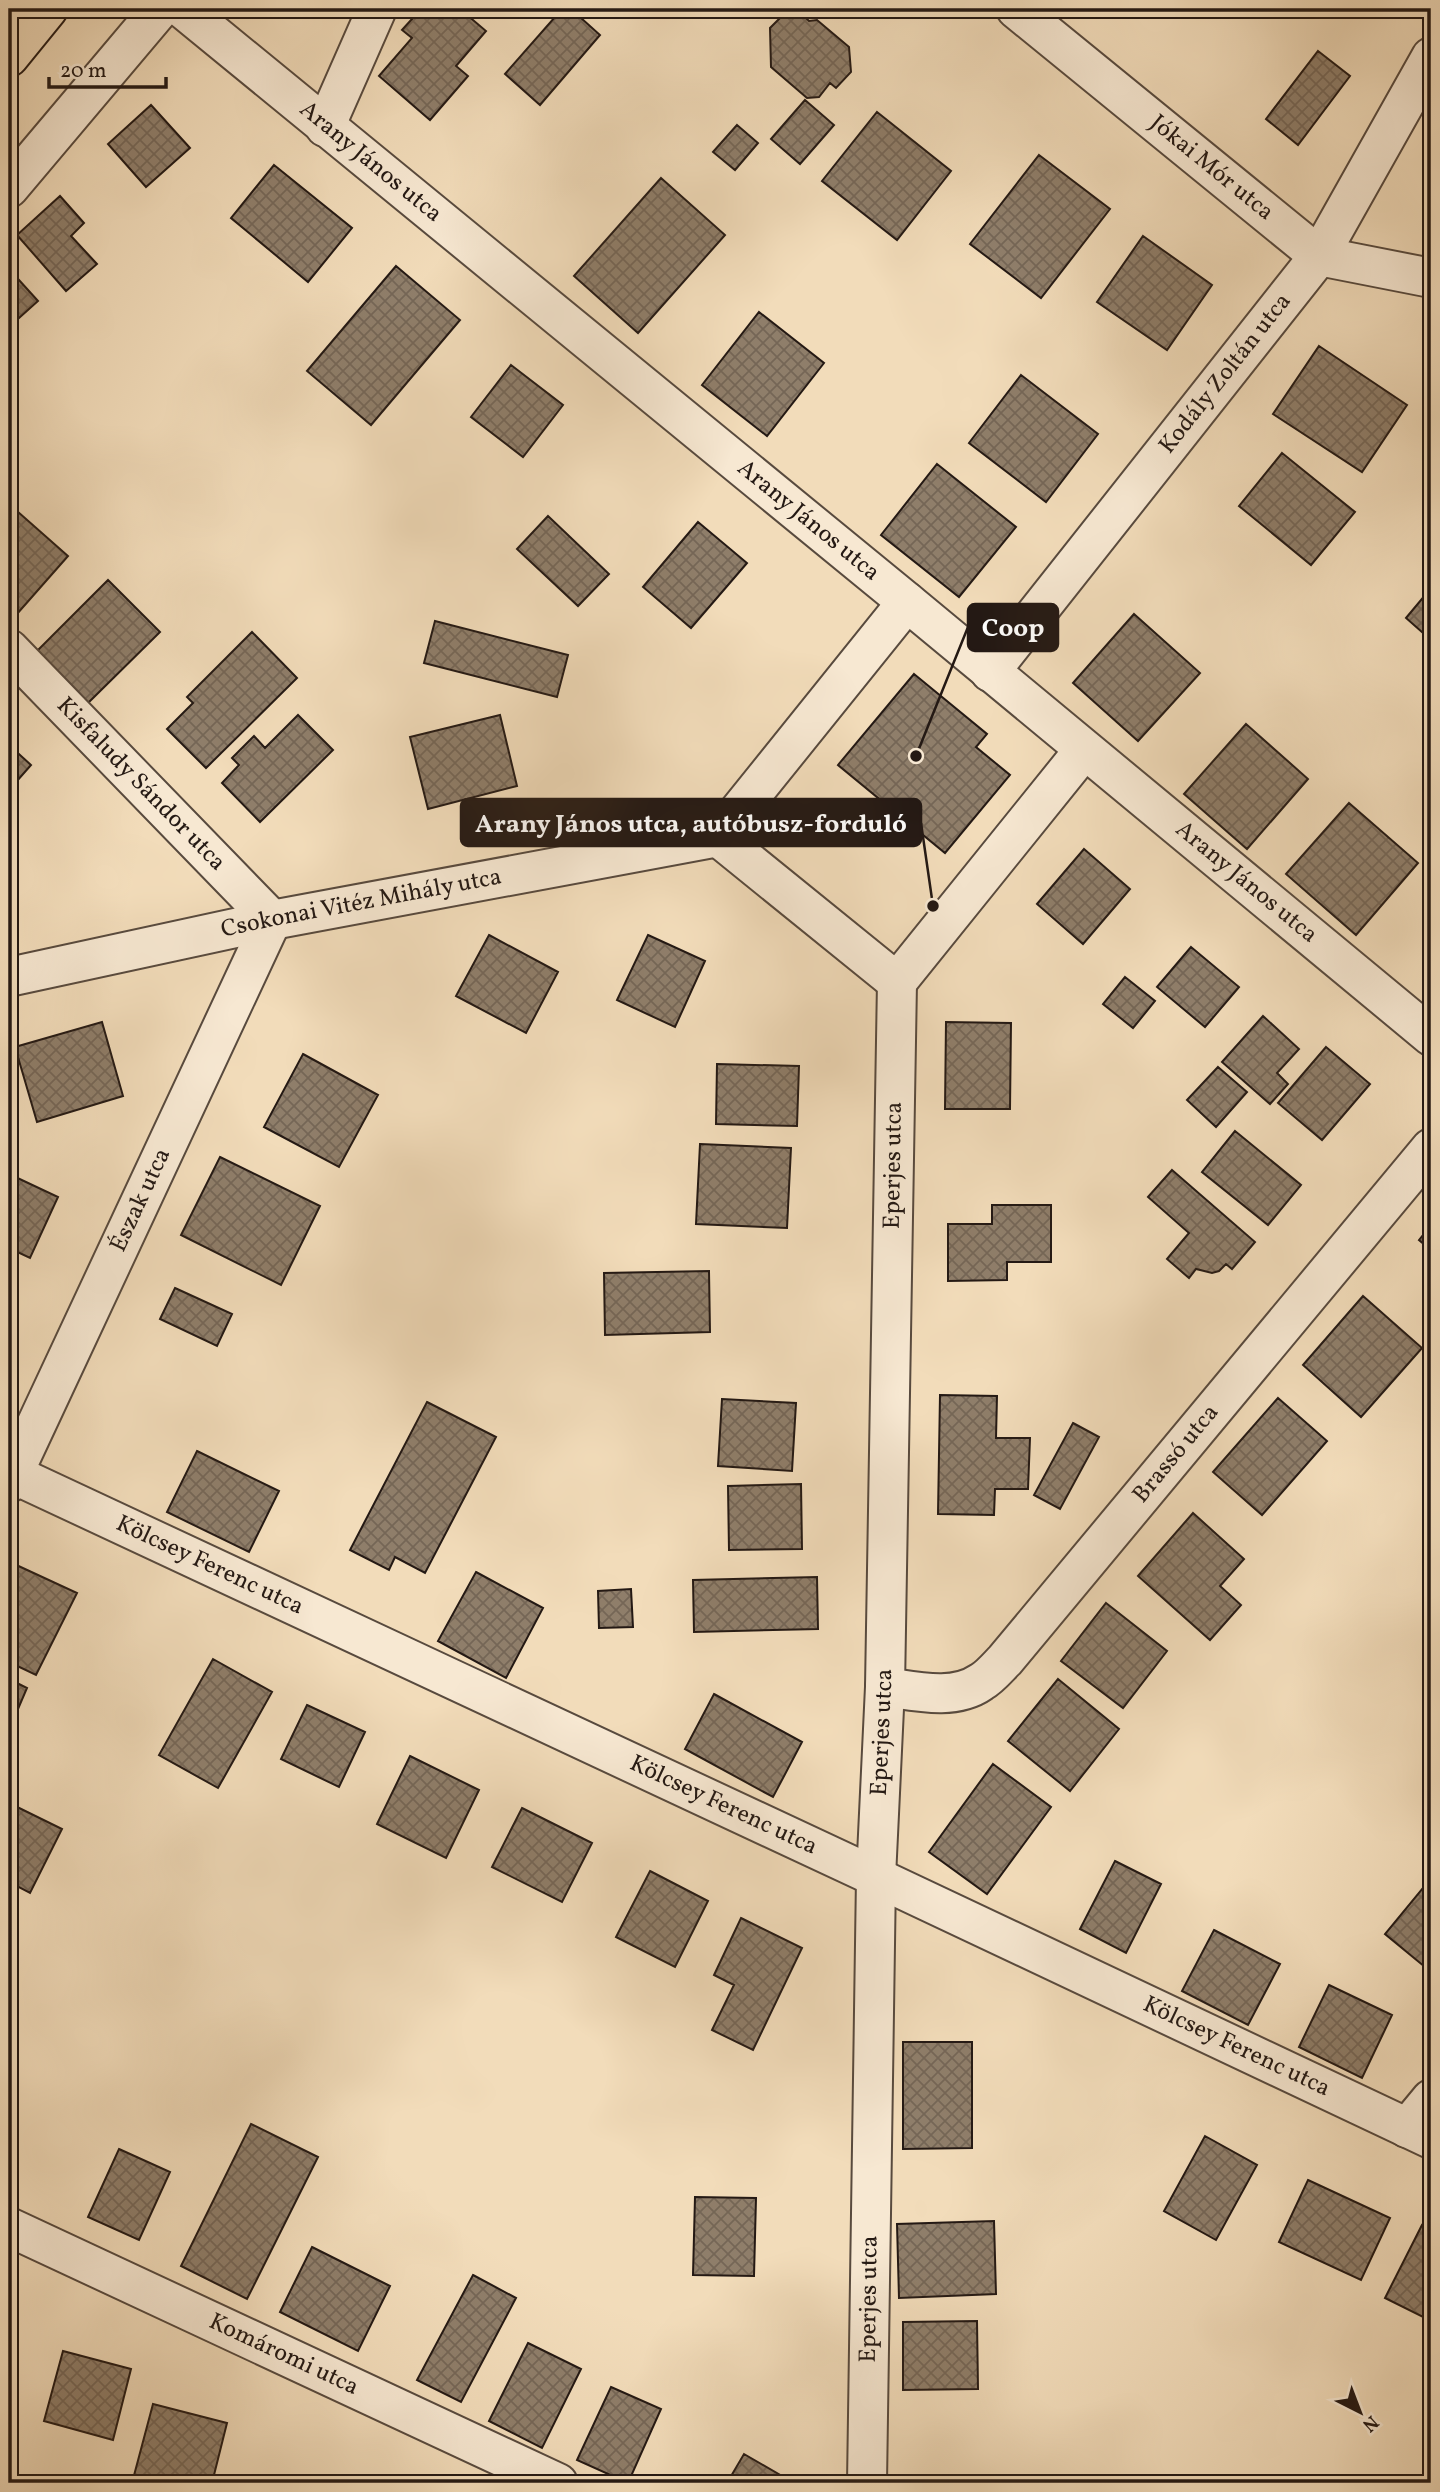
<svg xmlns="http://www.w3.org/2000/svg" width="1440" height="2492" font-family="Vollkorn,serif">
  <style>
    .building { fill: url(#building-cross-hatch); stroke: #241914; stroke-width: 2 }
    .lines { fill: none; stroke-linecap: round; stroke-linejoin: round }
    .street-casing { stroke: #584a3e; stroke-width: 42 }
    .primary-casing { stroke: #241914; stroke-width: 42 }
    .street { stroke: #f7e8d2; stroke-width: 38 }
    .primary { stroke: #f2dcba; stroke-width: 38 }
    .labels { text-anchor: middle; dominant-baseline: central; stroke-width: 6; stroke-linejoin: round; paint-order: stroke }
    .street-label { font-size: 24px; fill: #241914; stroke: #f7e8d2 }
    .leader { fill: none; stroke: #241914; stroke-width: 2.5 }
    .callout-dot { fill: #241914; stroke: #f7e8d2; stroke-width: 2.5 }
    .callout { fill: #241914; stroke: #241914; stroke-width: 2.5 }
    .callout-label { font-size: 26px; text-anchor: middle; font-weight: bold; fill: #fff }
  </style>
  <defs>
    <pattern id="building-cross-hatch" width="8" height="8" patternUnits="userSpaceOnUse" patternTransform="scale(1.75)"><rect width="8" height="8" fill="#8f7e6a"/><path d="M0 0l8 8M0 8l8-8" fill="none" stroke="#756656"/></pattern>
  </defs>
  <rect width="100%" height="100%" fill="#f2dcba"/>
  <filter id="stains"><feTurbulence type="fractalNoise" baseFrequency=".00286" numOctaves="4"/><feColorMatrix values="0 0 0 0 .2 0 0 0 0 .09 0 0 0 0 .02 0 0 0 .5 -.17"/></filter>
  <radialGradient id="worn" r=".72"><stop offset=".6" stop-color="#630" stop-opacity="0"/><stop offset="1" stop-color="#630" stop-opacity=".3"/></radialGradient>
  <path class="building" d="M421 9H460L486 31 456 66 468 76 430 120 379 76 412 38 402 30Z
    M562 9H571L600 35 540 105 505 74Z
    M789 9H797L809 21 817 20 849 47 851 72 836 88 830 83 819 97 807 98 771 67 770 28Z
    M1318 51 1350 76 1298 145 1266 119Z
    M805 100 834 125 800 164 771 139Z
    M151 105 190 148 146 187 108 144Z
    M877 112 951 171 897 240 822 181Z
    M737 125 758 143 735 170 713 152Z
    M1039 155 1110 209 1041 298 970 244Z
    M274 165 352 228 308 282 231 218Z
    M661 178 725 235 638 333 574 276Z
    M60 196 84 223 71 236 97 264 66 291 17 235Z
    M1143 236 1212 285 1167 350 1097 302Z
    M396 266 460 320 371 425 307 371Z
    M9 269 38 301 9 327Z
    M759 312 824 363 767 436 702 385Z
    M1319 346 1407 405 1362 472 1273 414Z
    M511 365 563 405 523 457 471 417Z
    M1021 375 1098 434 1046 502 969 443Z
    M1282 453 1355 512 1311 565 1239 506Z
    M937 464 1016 527 959 597 881 535Z
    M9 504 68 556 9 623Z
    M548 516 609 574 578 606 517 549Z
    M698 522 747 563 691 628 643 587Z
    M108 580 160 632 88 703 37 651Z
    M1431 588V640L1406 618Z
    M1134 614 1200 673 1138 741 1073 683Z
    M435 621 568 655 557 697 424 663Z
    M252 632 297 678 206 768 167 729 193 703 187 697Z
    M914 674 987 734 976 747 1010 775 945 853 838 765Z
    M298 715 333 750 260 822 222 783 239 765 232 758 254 736 265 748Z
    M500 715 517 786 428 809 410 737Z
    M1246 724 1308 779 1247 849 1184 794Z
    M9 745 31 765 9 790Z
    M1349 803 1418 863 1356 935 1286 874Z
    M1084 849 1130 889 1083 944 1037 904Z
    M489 935 558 972 526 1033 456 996Z
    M648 935 705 961 675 1027 617 1000Z
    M1191 947 1239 987 1205 1027 1157 987Z
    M1125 977 1155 1001 1133 1028 1103 1004Z
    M1263 1016 1299 1049 1277 1073 1288 1084 1270 1104 1222 1062Z
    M102 1022 123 1096 37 1122 15 1047Z
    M946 1022 1011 1023 1010 1109H945Z
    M1326 1047 1370 1084 1322 1140 1278 1103Z
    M303 1054 378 1095 339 1167 264 1127Z
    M717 1064 799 1066 797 1126 716 1124Z
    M1218 1067 1247 1092 1216 1127 1187 1100Z
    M1235 1131 1301 1185 1268 1225 1202 1172Z
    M700 1144 791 1148 787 1228 696 1224Z
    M220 1157 320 1206 281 1285 181 1235Z
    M1172 1170 1255 1242 1232 1269 1226 1264 1219 1271 1212 1273 1196 1269 1189 1278 1167 1259 1189 1233 1148 1197Z
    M9 1174 58 1197 30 1258 9 1248Z
    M992 1205H1051V1262H1007V1280L948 1281V1224H992Z
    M1431 1225V1250L1419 1240Z
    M709 1271 710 1332 605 1335 604 1273Z
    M175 1288 232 1314 217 1346 160 1319Z
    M1363 1296 1422 1348 1361 1417 1303 1365Z
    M940 1395 997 1396 996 1438H1030L1028 1489H995L994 1515 938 1514Z
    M1278 1398 1327 1441 1262 1515 1213 1472Z
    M722 1399 796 1403 792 1471 718 1466Z
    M427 1402 496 1437 425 1573 395 1557 389 1570 350 1550Z
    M1073 1423 1099 1437 1060 1509 1034 1495Z
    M197 1451 279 1491 249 1552 167 1512Z
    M801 1484 802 1549 729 1550 728 1486Z
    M1193 1513 1244 1559 1220 1586 1241 1605 1210 1640 1138 1576Z
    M12 1563 77 1593 36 1675 9 1662V1570Z
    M476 1572 543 1608 506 1678 438 1641Z
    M817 1577 818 1629 694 1632 693 1580Z
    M631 1589 633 1627 599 1628 598 1591Z
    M1106 1603 1167 1651 1123 1708 1061 1661Z
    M213 1659 272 1692 218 1788 159 1755Z
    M9 1679 27 1688 9 1730Z
    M1058 1679 1119 1729 1070 1791 1008 1741Z
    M714 1694 802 1742 773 1797 685 1749Z
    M307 1705 365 1732 339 1787 281 1759Z
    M410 1756 479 1790 446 1858 377 1824Z
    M993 1764 1051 1807 987 1894 929 1852Z
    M9 1803 62 1829 30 1893 9 1882Z
    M522 1808 592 1843 562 1902 492 1867Z
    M1115 1861 1161 1884 1126 1953 1080 1929Z
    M650 1871 708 1901 675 1967 616 1937Z
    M1427 1883 1431 1886V1972L1385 1934Z
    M741 1918 802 1948 753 2050 712 2030 734 1985 714 1975Z
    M1214 1930 1280 1964 1248 2025 1182 1991Z
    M1329 1985 1392 2015 1362 2078 1299 2047Z
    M903 2042H972V2148L903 2149Z
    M251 2124 318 2157 247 2299 181 2266Z
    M1205 2136 1257 2165 1216 2240 1164 2211Z
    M119 2149 170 2172 139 2240 88 2217Z
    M1308 2180 1390 2218 1361 2280 1279 2242Z
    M695 2197 756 2198 754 2276 693 2275Z
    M994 2221 996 2294 899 2298 897 2224Z
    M1422 2225 1431 2230V2321L1385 2298Z
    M312 2247 390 2286 358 2351 280 2312Z
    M473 2275 516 2298 461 2402 417 2380Z
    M977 2321 978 2389 903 2390V2322Z
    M528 2343 581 2369 542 2448 489 2421Z
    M63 2351 131 2369 113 2440 44 2421Z
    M611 2387 661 2409 628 2483 577 2460Z
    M153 2404 227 2423 212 2483H132Z
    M744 2454 794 2483H727Z"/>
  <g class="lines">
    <defs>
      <g id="street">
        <path id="s1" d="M183 9 907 602 1431 1036"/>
        <path id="s2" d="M1016 9 1319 256 1431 278"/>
        <path d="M325 127 377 9"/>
        <path d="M9 188 160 9"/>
        <path id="s3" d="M9 649 272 920"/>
        <path id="s4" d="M990 672 1319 256 1431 57"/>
        <path d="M718 837 897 982 1084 750"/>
        <path id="s5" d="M9 977 272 920 718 837 907 602"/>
        <path id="s6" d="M13 1474 876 1877 1431 2139"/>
        <path id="s7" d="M9 1483 272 920"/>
        <path id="s8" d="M885 1687C915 1691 954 1701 981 1682 990 1677 998 1667 1005 1660L1431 1148"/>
        <path d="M1407 2128 1431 2099"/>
        <path id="s9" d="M9 2227 558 2483"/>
        <path id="s10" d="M867 2483 876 1877 885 1687 897 982"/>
      </g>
      <path id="primary" d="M9 57 48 9"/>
    </defs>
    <use href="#street" class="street-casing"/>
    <use href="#primary" class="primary-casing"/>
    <use href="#street" class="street"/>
    <use href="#primary" class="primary"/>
  </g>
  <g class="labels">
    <g class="street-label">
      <text stroke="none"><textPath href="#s1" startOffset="242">Arany János utca</textPath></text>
      <text stroke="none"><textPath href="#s2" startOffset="252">Jókai Mór utca</textPath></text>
      <text stroke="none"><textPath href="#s4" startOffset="380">Kodály Zoltán utca</textPath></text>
      <text stroke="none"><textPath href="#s1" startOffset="808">Arany János utca</textPath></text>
      <text stroke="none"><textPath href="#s3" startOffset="189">Kisfaludy Sándor utca</textPath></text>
      <text stroke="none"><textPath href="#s1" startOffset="1376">Arany János utca</textPath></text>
      <text stroke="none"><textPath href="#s5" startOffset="360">Csokonai Vitéz Mihály utca</textPath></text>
      <text stroke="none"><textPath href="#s10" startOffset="1318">Eperjes utca</textPath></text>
      <text stroke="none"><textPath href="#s7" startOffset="312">Észak utca</textPath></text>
      <text stroke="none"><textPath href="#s8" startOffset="399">Brassó utca</textPath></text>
      <text stroke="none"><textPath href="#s6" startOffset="217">Kölcsey Ferenc utca</textPath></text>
      <text stroke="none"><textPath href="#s10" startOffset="751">Eperjes utca</textPath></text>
      <text stroke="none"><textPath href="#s6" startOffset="784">Kölcsey Ferenc utca</textPath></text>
      <text stroke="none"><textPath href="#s6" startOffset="1351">Kölcsey Ferenc utca</textPath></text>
      <text stroke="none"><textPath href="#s10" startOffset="184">Eperjes utca</textPath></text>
      <text stroke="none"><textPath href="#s9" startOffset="303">Komáromi utca</textPath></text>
    </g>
  </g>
  <path class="leader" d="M916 756L968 627M933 906L921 823"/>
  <g class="callout-dot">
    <circle cx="916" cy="756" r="7"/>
    <circle cx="933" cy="906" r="7"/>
  </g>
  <g class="callout">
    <rect x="968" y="604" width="90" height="47" rx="7"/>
    <rect x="461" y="799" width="460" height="47" rx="7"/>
  </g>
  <g class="callout-label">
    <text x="1013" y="636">Coop</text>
    <text x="691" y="832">Arany János utca, autóbusz-forduló</text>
  </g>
  <rect width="1440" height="2492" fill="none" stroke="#f2dcba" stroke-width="35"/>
  <rect x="10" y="10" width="1419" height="2471" fill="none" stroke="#241914" stroke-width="3.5"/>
  <rect x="18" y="18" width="1405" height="2457" fill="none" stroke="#241914" stroke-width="2"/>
  <g transform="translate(1360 2412) rotate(138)" stroke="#f7e8d2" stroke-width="5" paint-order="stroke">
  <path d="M0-5L12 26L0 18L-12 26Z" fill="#241914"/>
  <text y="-10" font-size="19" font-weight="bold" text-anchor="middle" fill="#241914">N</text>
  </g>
  <path d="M49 77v10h117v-10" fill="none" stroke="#241914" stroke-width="3.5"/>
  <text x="60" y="77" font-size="21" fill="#241914" stroke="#f7e8d2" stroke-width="5" paint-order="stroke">20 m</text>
  <rect width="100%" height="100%" filter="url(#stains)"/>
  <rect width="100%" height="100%" fill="url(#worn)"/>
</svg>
